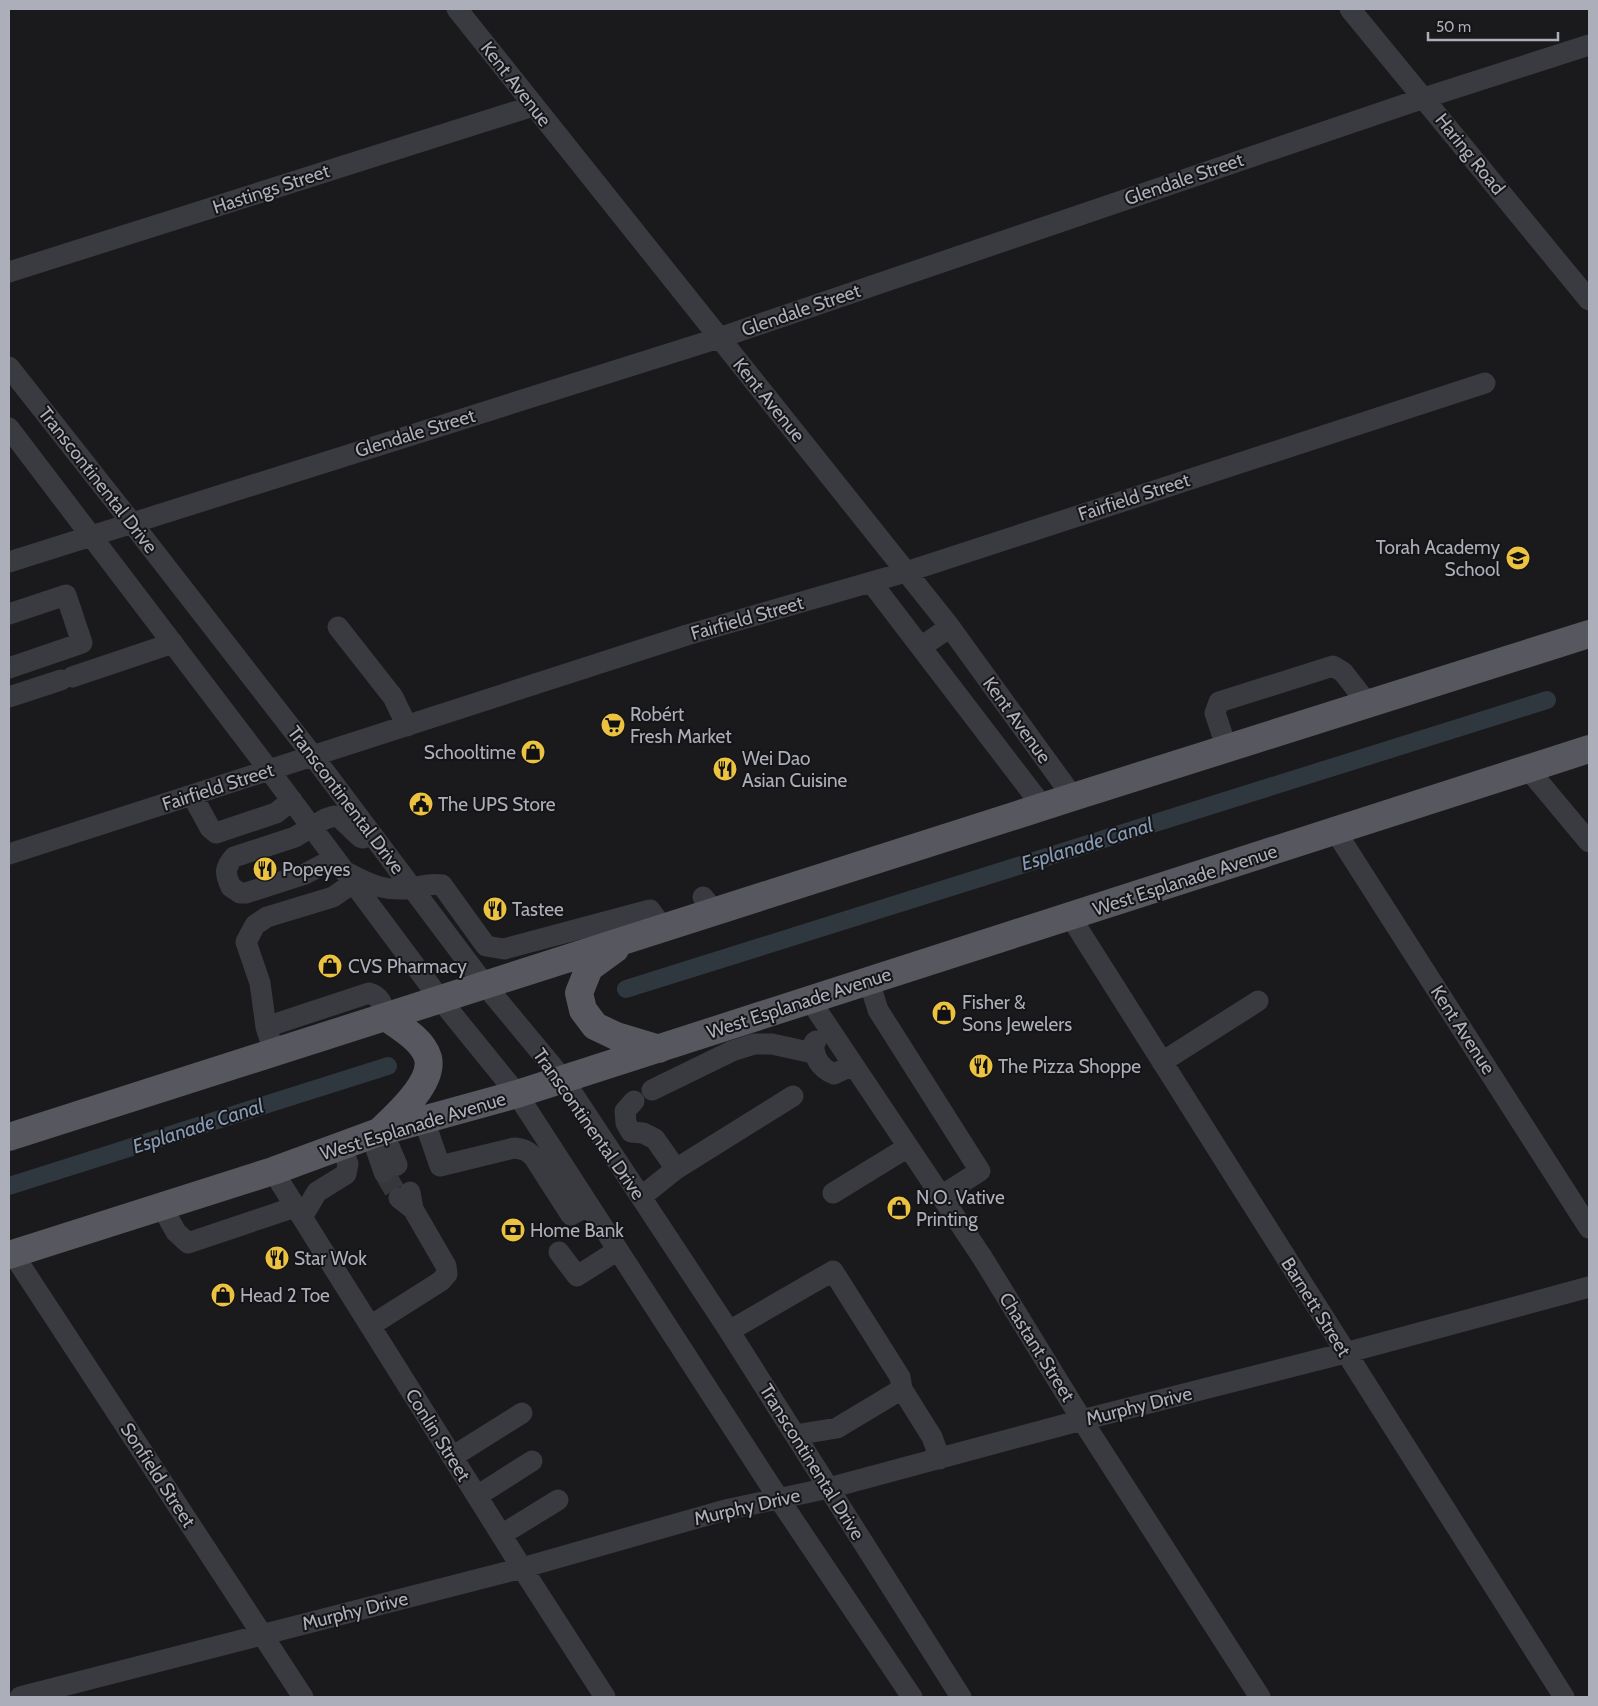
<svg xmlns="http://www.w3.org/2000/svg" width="1598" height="1706" font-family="Cabin,sans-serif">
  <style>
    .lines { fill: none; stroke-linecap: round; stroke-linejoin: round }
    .canal { stroke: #2f373f; stroke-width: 18 }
    .minor-tunnel { stroke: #37373b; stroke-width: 21; stroke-dasharray: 21 11; stroke-linecap: butt }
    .minor { stroke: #3a3b40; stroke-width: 21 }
    .major { stroke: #57585f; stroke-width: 28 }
    .labels { text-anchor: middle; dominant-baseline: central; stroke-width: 4; stroke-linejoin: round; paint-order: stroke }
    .street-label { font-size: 19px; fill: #acafba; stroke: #151416 }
    .poi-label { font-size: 19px; fill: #acafba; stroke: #151416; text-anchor: start }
    .water-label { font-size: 20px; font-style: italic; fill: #859ab4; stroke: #151416 }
  </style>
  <rect width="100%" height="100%" fill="#1a191b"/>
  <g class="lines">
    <path class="canal" d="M626 989 1547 700
      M9 1186 388 1066"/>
    <path class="minor-tunnel" d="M384 1172 399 1198"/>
    <path class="minor" d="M457 9 947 623 1073 797
      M1350 9 1589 300
      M9 272 533 106
      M9 367 132 523 313 756 485 985 563 1079 726 1326 961 1697
      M9 428 269 770 440 999 517 1094 779 1499 912 1697
      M9 562 719 338 1424 98 1589 45
      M871 582 1043 807
      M9 614 66 595 82 643 9 668
      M338 627 393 697 407 726
      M921 647 950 627
      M72 677 173 643
      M9 697 61 680
      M1227 749 1215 713 1219 702 1333 666 1343 672 1368 704
      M1528 769 1589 842
      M192 795 210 828 216 833 276 813 292 800
      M1336 832 1589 1228
      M9 854 687 635 906 572 1485 383
      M335 858 305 874 246 893H240L231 887C225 874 224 868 234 857L295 837 325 819 334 816 340 818 360 837 363 838
      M348 873C370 885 386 892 412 888 425 886 428 883 442 885L486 946 504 949 650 910 663 928
      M703 897 714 911
      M1070 916 1564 1697
      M869 981 878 1010 980 1171 941 1196
      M810 1000 982 1257 1082 1420 1260 1697
      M266 1027 369 993C381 996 383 1006 386 1017
      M816 1041 814 1043C813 1057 820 1068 834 1074L853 1065
      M274 1052 266 1027 260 983 246 942 255 925 267 917 333 897 353 883
      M1162 1062 1258 1001
      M652 1090 732 1051 754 1044H772L813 1053
      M634 1101 625 1111 626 1123 631 1132 643 1133 655 1139 676 1169
      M424 1120 440 1166 514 1148C524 1149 529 1151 535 1159L571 1215 589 1205
      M273 1171 522 1568 605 1697
      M384 1172 376 1149 379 1132 388 1144 397 1165
      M833 1193 908 1147
      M641 1197 676 1169 793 1096
      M399 1198 413 1209 410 1192
      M162 1207 176 1232 188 1243 295 1207
      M302 1217 317 1192 346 1174 348 1164 341 1146
      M559 1252 577 1276 618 1250
      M13 1254 303 1697
      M370 1326 441 1281 447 1274 446 1266 413 1209
      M729 1331 833 1271 900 1377 902 1389
      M795 1435 837 1428 902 1389 932 1437 940 1459
      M452 1457 522 1413
      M477 1496 532 1461
      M501 1535 558 1500
      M20 1697 522 1568 725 1510 829 1488 1082 1420 1345 1353 1589 1287"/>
    <path class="major" d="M615 949 589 968 579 993 583 1010 595 1026 616 1036 659 1049
      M380 1131C396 1116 434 1083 428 1058 423 1040 400 1027 386 1017
      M9 1137 1073 797 1589 634
      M9 1255 273 1171 379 1132 517 1094 1589 749"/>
  </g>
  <defs>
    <symbol id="school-disc" viewBox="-11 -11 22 22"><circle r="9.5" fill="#ecc241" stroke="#151416"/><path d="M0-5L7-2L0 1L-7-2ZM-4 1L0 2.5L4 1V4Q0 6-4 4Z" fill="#111"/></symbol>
    <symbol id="supermarket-disc" viewBox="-11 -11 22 22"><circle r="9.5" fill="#ecc241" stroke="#151416"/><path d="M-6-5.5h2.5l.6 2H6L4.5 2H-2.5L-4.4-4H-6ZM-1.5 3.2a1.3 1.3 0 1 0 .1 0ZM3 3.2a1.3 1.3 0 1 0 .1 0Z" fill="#111"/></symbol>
    <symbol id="shop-disc" viewBox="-11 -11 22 22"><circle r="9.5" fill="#ecc241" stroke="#151416"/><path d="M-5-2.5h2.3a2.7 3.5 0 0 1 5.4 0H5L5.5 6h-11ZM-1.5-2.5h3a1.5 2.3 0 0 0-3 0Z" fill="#111"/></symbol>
    <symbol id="restaurant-disc" viewBox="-11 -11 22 22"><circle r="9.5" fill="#ecc241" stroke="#151416"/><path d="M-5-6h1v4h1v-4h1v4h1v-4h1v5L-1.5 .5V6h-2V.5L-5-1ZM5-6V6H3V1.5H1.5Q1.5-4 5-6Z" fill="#111"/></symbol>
    <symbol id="civic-disc" viewBox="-11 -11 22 22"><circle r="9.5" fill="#ecc241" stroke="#151416"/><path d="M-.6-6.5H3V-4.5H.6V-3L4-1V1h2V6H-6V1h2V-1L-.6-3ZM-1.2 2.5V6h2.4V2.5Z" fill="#111"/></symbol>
    <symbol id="bank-disc" viewBox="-11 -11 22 22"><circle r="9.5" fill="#ecc241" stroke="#151416"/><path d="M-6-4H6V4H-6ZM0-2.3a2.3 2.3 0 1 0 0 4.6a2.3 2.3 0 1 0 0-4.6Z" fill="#111"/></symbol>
  </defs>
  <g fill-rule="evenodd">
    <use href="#school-disc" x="1504" y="544" width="28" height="28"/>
    <use href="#supermarket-disc" x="599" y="711" width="28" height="28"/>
    <use href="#shop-disc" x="519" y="738" width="28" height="28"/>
    <use href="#restaurant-disc" x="711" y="755" width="28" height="28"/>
    <use href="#civic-disc" x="407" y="790" width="28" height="28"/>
    <use href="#restaurant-disc" x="251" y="855" width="28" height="28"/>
    <use href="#restaurant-disc" x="481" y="895" width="28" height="28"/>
    <use href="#shop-disc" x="316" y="952" width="28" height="28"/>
    <use href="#shop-disc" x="930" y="999" width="28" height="28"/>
    <use href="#restaurant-disc" x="967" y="1052" width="28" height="28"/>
    <use href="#shop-disc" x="885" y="1194" width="28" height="28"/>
    <use href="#bank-disc" x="499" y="1216" width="28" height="28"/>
    <use href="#restaurant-disc" x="263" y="1244" width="28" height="28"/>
    <use href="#shop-disc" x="209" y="1281" width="28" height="28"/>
  </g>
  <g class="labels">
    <g class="street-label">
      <text transform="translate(516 84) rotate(52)">Kent Avenue</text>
      <text transform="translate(1470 154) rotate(51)">Haring Road</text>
      <text transform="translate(1184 179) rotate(-19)">Glendale Street</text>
      <text transform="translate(271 189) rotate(-18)">Hastings Street</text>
      <text transform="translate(801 310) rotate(-19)">Glendale Street</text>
      <text transform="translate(769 400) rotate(51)">Kent Avenue</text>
      <text transform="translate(415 433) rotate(-17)">Glendale Street</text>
      <text transform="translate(98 480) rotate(52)">Transcontinental Drive</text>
      <text transform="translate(1134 497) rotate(-18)">Fairfield Street</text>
      <text transform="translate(747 618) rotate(-16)">Fairfield Street</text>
      <text transform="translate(1017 720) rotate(54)">Kent Avenue</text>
      <text transform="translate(218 787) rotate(-18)">Fairfield Street</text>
      <text transform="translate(346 800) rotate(53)">Transcontinental Drive</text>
      <text transform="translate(1185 880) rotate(-18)">West Esplanade Avenue</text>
      <text transform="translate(799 1003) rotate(-18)">West Esplanade Avenue</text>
      <text transform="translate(1463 1030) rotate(57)">Kent Avenue</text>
      <text transform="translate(589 1124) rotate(55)">Transcontinental Drive</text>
      <text transform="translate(413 1126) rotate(-17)">West Esplanade Avenue</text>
      <text transform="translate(1316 1307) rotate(58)">Barnett Street</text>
      <text transform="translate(1037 1347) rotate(58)">Chastant Street</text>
      <text transform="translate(1139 1406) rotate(-14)">Murphy Drive</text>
      <text transform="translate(438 1435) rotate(58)">Conlin Street</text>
      <text transform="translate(812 1462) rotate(58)">Transcontinental Drive</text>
      <text transform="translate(158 1475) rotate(57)">Sonfield Street</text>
      <text transform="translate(747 1507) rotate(-13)">Murphy Drive</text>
      <text transform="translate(355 1611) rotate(-14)">Murphy Drive</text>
    </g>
    <g class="poi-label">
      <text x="1500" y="547" text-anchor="end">Torah Academy<tspan x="1500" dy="22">School</tspan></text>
      <text x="630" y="714">Robért<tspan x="630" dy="22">Fresh Market</tspan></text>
      <text x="516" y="752" text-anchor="end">Schooltime</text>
      <text x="742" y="758">Wei Dao<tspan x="742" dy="22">Asian Cuisine</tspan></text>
      <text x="438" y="804">The UPS Store</text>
      <text x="282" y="869">Popeyes</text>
      <text x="512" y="909">Tastee</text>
      <text x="348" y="966">CVS Pharmacy</text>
      <text x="962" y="1002">Fisher &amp;<tspan x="962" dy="22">Sons Jewelers</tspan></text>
      <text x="998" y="1066">The Pizza Shoppe</text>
      <text x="916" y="1197">N.O. Vative<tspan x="916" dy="22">Printing</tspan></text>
      <text x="530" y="1230">Home Bank</text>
      <text x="294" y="1258">Star Wok</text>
      <text x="240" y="1295">Head 2 Toe</text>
    </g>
    <g class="water-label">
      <text transform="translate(1087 844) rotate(-17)">Esplanade Canal</text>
      <text transform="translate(198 1126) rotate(-18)">Esplanade Canal</text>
    </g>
  </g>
  <rect width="1598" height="1706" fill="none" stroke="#acafba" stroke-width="20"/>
  <path d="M1428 32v8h130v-8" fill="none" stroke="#acafba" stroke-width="2.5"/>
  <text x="1436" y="32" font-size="15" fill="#acafba" stroke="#151416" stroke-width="4" paint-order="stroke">50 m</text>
</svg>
